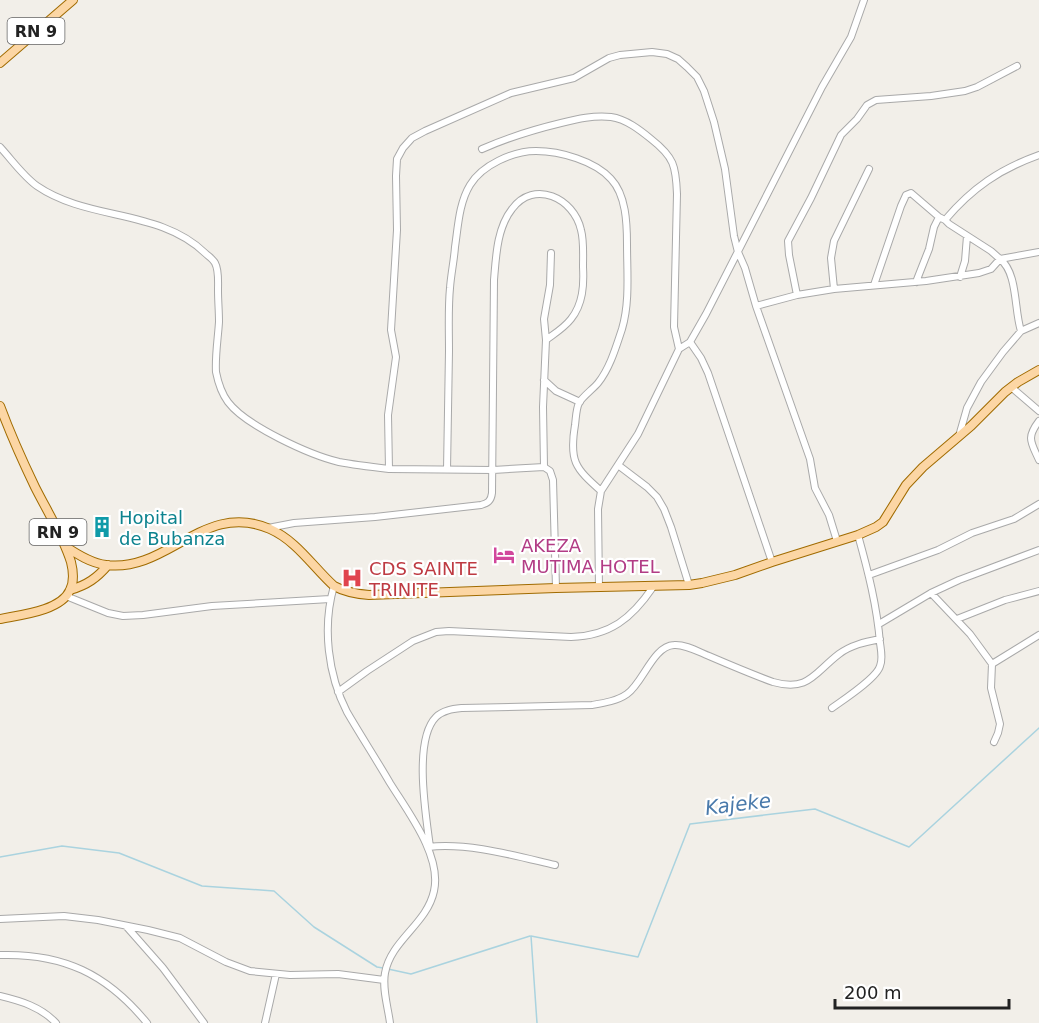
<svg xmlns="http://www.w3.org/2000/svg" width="1039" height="1023" font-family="'DejaVu Sans',sans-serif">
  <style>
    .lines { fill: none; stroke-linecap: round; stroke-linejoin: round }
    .stream { stroke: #aad3df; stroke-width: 1.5 }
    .minor-casing { stroke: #a9a9a9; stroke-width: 8 }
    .major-casing { stroke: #a06b00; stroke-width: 10 }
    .minor { stroke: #fff; stroke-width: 6 }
    .major { stroke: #fcd6a4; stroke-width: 8 }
    .labels { text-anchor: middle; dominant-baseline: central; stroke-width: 4.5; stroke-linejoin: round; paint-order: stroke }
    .shield { fill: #fff; stroke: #646464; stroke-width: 1.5 }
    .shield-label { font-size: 16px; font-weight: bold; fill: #222 }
    .culture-label { font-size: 18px; fill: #0d838f; stroke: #fff; text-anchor: start }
    .hotel-label { font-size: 18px; fill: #b23c85; stroke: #fff; text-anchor: start }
    .health-label { font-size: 18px; fill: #be3a42; stroke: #fff; text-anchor: start }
    .water-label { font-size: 20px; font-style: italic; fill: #4a7aab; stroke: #fff }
  </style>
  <rect width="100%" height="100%" fill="#f2efe9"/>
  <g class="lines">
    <path class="stream" d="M0 857 62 846 119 853 202 886 274 891 314 927 377 967 383 968
      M388 969 411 974 530 936
      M537 1023 531 936 638 957 690 824 815 809 909 847 1039 728"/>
    <defs>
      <path id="minor" d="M0 147C12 160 23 176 37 186 88 221 160 209 205 253 208 256 213 259 215 263 219 270 218 282 218 290 218 301 219 311 219 322 218 338 215 356 216 372 218 382 222 394 228 402 246 426 310 455 339 462 355 465 372 467 389 469
        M482 149C509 137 532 130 561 123 577 119 594 115 611 117 626 119 640 130 651 139 674 157 676 166 677 194L674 327 679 349
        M945 220 949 224 991 251 1000 259 1039 252
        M960 277 965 261 967 236
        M916 282 929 249 934 227 939 217 945 220C972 188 1000 169 1039 155
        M874 285 901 206 906 195 911 193 939 217
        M834 289 831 258 834 241 869 169
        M797 295 789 255 788 241 811 198 841 135 857 119 867 105 876 100 931 96 965 91 977 87 1017 66
        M756 306 797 295 834 289 926 281 979 273 991 269 1000 259C1018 273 1014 310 1021 331
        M690 342 701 358 708 373 772 562
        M544 380 556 391 580 402
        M1011 387 1039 411
        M1039 421C1026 438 1031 442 1039 460
        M959 436 967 408 981 382 1003 352 1021 331 1039 323
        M618 465 647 487 657 497 664 509 671 527 689 585
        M544 467 543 407 546 340
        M447 469C448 430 448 391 449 351 449 330 448 309 450 288 451 274 454 261 455 247 458 227 459 203 470 185 482 165 513 151 536 151 560 151 595 161 611 179 626 195 627 223 627 244 627 272 630 302 622 329 616 347 610 368 598 383 593 389 582 397 579 403 576 409 576 418 575 425 569 461 575 468 601 491
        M268 528 294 523 375 517 481 505C488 503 491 501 492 493L494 280C496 256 497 228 512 209 534 179 574 198 581 230 584 241 583 255 583 267 584 285 583 304 571 319 564 328 554 334 546 340L544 319 550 285 551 253
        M869 575 938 550 972 533 1014 519 1039 504
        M334 586C322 627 328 675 347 712 361 736 376 759 390 783 408 812 442 856 434 891 427 924 391 940 385 973 382 989 388 1007 390 1023
        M556 588 553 480 550 471 544 467 493 470 389 469 388 415 396 357 391 330 397 230 396 176 397 159 403 148 412 138 425 131 511 93 574 78 609 58 620 55 652 52 667 54 678 59 687 67 697 77 704 91 714 122 725 169 734 236 738 252 745 268 756 306 810 459 815 488 829 515 837 541
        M599 588 598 509 601 491 638 434 679 349 690 342 706 314 822 87 851 37 864 0
        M931 593 970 634 992 664 991 688 1000 724 998 733 994 742
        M66 596 108 613 123 616 143 615 212 606 330 599
        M957 619 1005 600 1039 591
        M879 624 931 593 959 580 1039 550
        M992 664 1039 635
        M338 692 367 671 413 641 436 632 449 631 571 637C610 636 632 618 653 587
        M832 708C843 700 877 678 880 666 883 659 881 650 880 643 877 606 868 571 858 535
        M428 847C467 842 516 856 555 865
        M430 847C426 816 413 740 436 717 443 710 453 709 462 708L592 705C604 703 617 701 627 694 643 683 653 646 674 645 685 644 699 652 709 656 730 665 751 674 773 682 809 692 814 673 839 654 851 645 865 642 880 639
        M0 919 64 916 98 920 148 930 180 938 226 962 250 971 290 975 338 974 384 980
        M126 926 163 968 204 1023
        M0 955C63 953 107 974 147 1023
        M0 996C21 1001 41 1007 56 1023
        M265 1023 276 974"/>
      <path id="major" d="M0 63 73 0
        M0 406C10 433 22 460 35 487 47 511 63 536 71 562 73 570 74 582 70 590 61 611 20 615 0 619
        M65 546C78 555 91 563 106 565 168 573 204 500 270 529 297 541 313 567 334 586 345 592 356 594 369 595L556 588 689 585 702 583 735 575 772 562 858 535 876 527 883 522 906 485 923 467 971 426 1005 392 1018 382 1039 370
        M70 590C87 585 97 578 108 565"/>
    </defs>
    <use href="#minor" class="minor-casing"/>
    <use href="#major" class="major-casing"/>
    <use href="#minor" class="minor"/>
    <use href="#major" class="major"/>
  </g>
  <defs>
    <symbol id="building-bare" viewBox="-9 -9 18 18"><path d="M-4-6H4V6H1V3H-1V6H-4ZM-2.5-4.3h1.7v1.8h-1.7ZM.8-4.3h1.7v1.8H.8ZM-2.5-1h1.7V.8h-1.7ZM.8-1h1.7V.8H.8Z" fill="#0f9aa8" stroke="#fff" stroke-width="2.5" paint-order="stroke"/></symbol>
    <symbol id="hotel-bare" viewBox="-9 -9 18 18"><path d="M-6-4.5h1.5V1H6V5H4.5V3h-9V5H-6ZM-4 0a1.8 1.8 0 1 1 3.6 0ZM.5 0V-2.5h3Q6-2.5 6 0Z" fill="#d1479c" stroke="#fff" stroke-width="2.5" paint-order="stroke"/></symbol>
    <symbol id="hospital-bare" viewBox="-9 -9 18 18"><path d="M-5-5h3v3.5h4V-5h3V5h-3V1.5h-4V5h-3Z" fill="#e0444e" stroke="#fff" stroke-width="2.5" paint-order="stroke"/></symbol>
  </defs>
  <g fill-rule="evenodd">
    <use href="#building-bare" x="87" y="512" width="30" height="30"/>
    <use href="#hotel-bare" x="489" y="540" width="30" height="30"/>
    <use href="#hospital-bare" x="337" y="563" width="30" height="30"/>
  </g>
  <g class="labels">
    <g class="shield">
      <rect x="7.5" y="18" width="57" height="26" rx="4.5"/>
      <rect x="29.5" y="519" width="57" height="26" rx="4.5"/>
    </g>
    <g class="shield-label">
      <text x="36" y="31">RN 9</text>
      <text x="58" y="532">RN 9</text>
    </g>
    <g class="culture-label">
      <text x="119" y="517">Hopital<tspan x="119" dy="21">de Bubanza</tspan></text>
    </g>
    <g class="hotel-label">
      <text x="521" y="545">AKEZA<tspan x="521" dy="21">MUTIMA HOTEL</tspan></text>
    </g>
    <g class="health-label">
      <text x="369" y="568">CDS SAINTE<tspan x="369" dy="21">TRINITE</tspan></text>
    </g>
    <g class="water-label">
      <text transform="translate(738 804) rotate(-7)">Kajeke</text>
    </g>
  </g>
  <path d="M835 999v9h174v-9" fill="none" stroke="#222222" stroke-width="3"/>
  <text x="844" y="999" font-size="18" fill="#222222" stroke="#ffffff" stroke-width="4.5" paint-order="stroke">200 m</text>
</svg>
